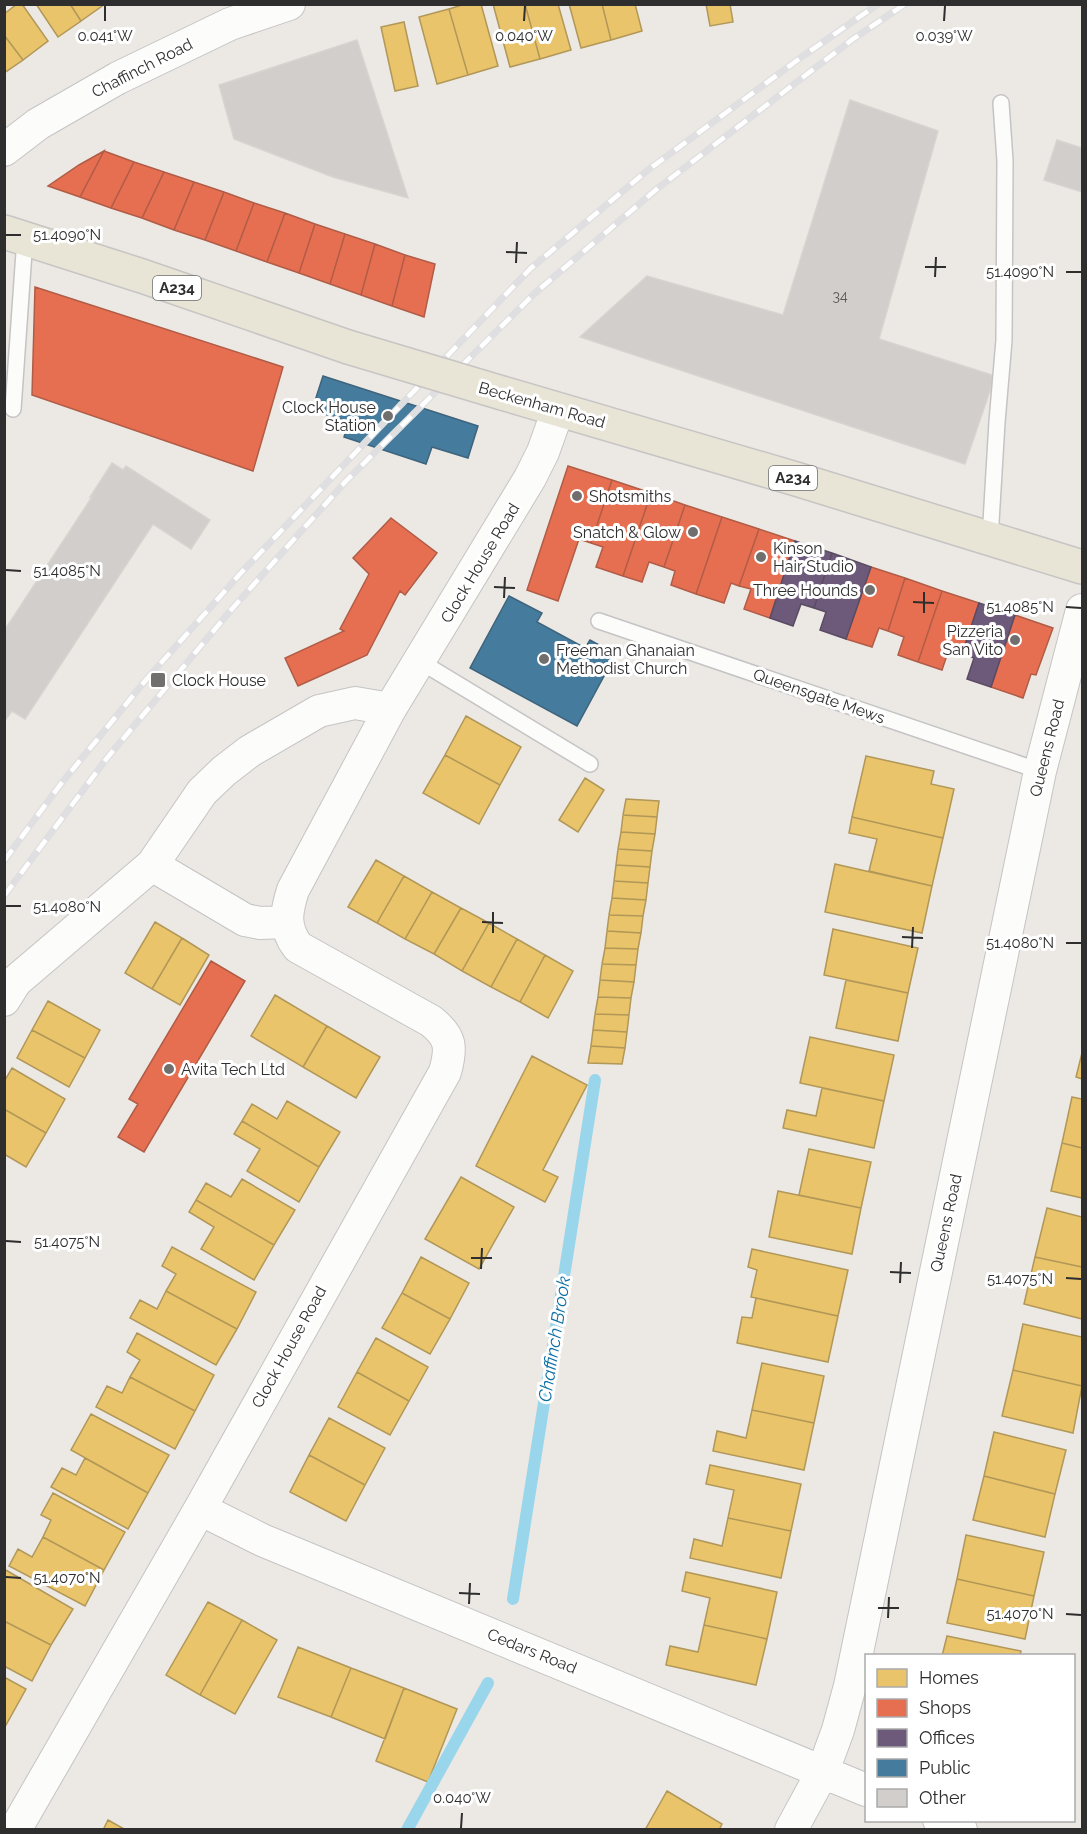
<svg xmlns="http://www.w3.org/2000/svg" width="1087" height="1834" font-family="Raleway,sans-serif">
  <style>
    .homes { fill: #e9c46a; stroke: #b19758; stroke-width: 1.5 }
    .shops { fill: #e76f51; stroke: #b05c46; stroke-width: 1.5 }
    .offices { fill: #6d597a; stroke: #5a4c63; stroke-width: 1.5 }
    .public { fill: #457b9d; stroke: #3e647c; stroke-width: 1.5 }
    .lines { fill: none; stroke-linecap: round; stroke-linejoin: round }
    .stream { stroke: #99d6ec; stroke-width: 12 }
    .building { fill: #d1cecb; stroke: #d7d4d0; stroke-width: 1.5 }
    .lane-casing { stroke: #c5c4c5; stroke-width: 18 }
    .street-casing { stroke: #c5c4c5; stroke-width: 34 }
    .primary-casing { stroke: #c6c5c4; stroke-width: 36 }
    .lane { stroke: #fcfcfb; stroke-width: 15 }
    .street { stroke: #fcfcfb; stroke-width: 32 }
    .primary { stroke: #e8e4d6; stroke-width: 33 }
    .rail-casing { stroke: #dfdfe1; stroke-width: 7 }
    .rail { stroke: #fff; stroke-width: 4.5; stroke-dasharray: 14; stroke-linecap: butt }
    .primary-bridge-casing { stroke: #c6c5c4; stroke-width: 36; stroke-linecap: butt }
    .primary-bridge { stroke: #e8e4d6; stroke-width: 33 }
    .ticks { fill: none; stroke: #2e2e2e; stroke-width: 2 }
    .poi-dot { fill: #706f6e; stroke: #fff; stroke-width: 2 }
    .labels { text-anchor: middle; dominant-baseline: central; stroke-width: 6; stroke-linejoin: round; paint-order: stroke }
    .number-label { font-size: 14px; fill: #585857 }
    .shield { fill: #fff; stroke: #6d6d6d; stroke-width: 1.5 }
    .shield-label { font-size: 15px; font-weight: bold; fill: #2e2e2e }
    .street-label { font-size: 16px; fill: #2e2e2e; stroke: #fff }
    .poi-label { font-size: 16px; fill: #2e2e2e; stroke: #fff; text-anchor: start }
    .water-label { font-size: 18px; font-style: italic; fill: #0d6fa3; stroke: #fff }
    .ticks-label { font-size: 15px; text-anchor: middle; fill: #2e2e2e; stroke: #fff; stroke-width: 6; stroke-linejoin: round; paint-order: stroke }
  </style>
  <rect width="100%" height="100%" fill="#ece8e4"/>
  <path class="homes" d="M17 4H22L48 41 23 60 4 35V14Z
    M36 4H70L81 21 58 37Z
    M70 4H105L81 21Z
    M465 4H481L498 66 468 75 449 9Z
    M493 4H525L540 59 510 67Z
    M525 4H558L571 50 540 59Z
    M569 4H602L611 40 581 48Z
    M602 4H635L642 31 611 40Z
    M706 4H730L733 22 710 26Z
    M449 9 468 75 437 84 419 17Z
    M404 22 418 86 395 91 381 27Z
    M4 35 23 60 4 73Z
    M466 716 521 747 500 785 445 755Z
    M445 755 500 785 479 824 423 793Z
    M866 756 934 771 931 784 954 789 943 838 852 817Z
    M585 778 604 790 578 832 559 820Z
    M626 799 659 801 657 817 623 815Z
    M623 815 657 817 655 834 621 832Z
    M852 817 943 838 932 886 869 871 877 839 849 833Z
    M621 832 655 834 652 851 618 849Z
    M618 849 652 851 650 867 616 865Z
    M376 860 404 876 377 923 348 907Z
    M835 864 932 886 922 933 825 912Z
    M616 865 650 867 648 883 614 881Z
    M404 876 432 892 405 939 377 923Z
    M614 881 648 883 646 900 612 898Z
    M432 892 461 908 434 954 405 939Z
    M612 898 646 900 643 916 609 915Z
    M461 908 489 923 462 971 434 954Z
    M609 915 643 916 641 933 607 931Z
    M155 922 182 938 152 989 125 973Z
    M489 923 517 939 491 987 462 971Z
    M833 929 918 948 908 993 824 975Z
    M607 931 641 933 638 949 605 948Z
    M182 938 209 955 180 1005 152 989Z
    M517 939 545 955 520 1002 491 987Z
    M605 948 638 949 636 965 602 964Z
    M545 955 573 971 548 1018 520 1002Z
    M602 964 636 965 634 982 600 980Z
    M600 980 634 982 631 998 598 997Z
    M846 980 908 993 898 1041 836 1028Z
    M275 995 327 1026 303 1067 251 1036Z
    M598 997 631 998 629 1015 595 1014Z
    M48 1001 100 1030 85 1058 32 1030Z
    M595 1014 629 1015 627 1032 593 1030Z
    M327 1026 380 1057 356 1098 303 1067Z
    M32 1030 85 1058 69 1087 17 1058Z
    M593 1030 627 1032 625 1048 591 1046Z
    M810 1037 894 1055 884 1101 800 1083Z
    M591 1046 625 1048 622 1064 588 1063Z
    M1082 1053V1079L1076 1077Z
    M532 1056 587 1085 543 1170 558 1177 545 1202 476 1166Z
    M12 1068 65 1099 46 1133 4 1109V1082Z
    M822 1088 884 1101 874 1148 783 1128 787 1110 816 1116Z
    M1072 1097 1082 1099V1148L1062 1143Z
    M287 1101 340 1132 319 1167 242 1121 252 1104 277 1119Z
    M4 1109 46 1133 26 1167 4 1154Z
    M242 1121 319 1167 299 1202 247 1171 260 1149 234 1134Z
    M1062 1143 1082 1148V1198L1051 1191Z
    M809 1149 871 1162 861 1208 799 1195Z
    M461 1177 514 1207 479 1269 425 1239Z
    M242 1179 295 1210 274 1245 196 1200 206 1183 231 1197Z
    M778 1191 861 1208 852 1254 769 1237Z
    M196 1200 274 1245 254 1280 201 1249 214 1227 189 1212Z
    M1047 1208 1082 1217V1267L1035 1257Z
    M172 1247 256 1292 237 1329 166 1291 176 1274 162 1266Z
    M752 1249 848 1270 838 1316 751 1297 757 1270 748 1267Z
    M421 1257 469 1283 450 1319 402 1293Z
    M1035 1257 1082 1267V1319L1024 1304Z
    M166 1291 237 1329 216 1365 130 1318 140 1300 157 1309Z
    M402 1293 450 1319 430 1354 382 1328Z
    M756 1298 838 1316 828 1362 737 1343 742 1317 752 1318Z
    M1023 1324 1082 1337V1386L1013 1370Z
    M137 1333 214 1375 195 1411 130 1377 140 1360 127 1352Z
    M376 1338 428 1367 409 1401 357 1372Z
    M762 1363 824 1376 814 1423 752 1410Z
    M1013 1370 1082 1386 1073 1433 1002 1416Z
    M357 1372 409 1401 390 1435 338 1407Z
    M130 1377 195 1411 175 1449 96 1407 107 1386 122 1393Z
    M752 1410 814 1423 804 1470 713 1451 717 1431 746 1438Z
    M91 1414 169 1455 148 1493 71 1450Z
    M329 1418 385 1448 365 1485 309 1455Z
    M994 1432 1066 1450 1055 1494 984 1476Z
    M309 1455 365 1485 346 1521 290 1492Z
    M85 1458 148 1493 128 1529 51 1487 62 1468 76 1475Z
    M710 1465 801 1484 791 1531 728 1518 734 1490 706 1484Z
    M984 1476 1055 1494 1045 1537 973 1520Z
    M53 1493 125 1532 104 1570 43 1537 51 1520 41 1515Z
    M728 1518 791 1531 781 1578 690 1558 694 1539 722 1546Z
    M966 1535 1044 1552 1034 1596 957 1579Z
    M43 1537 104 1570 85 1606 9 1566 18 1549 32 1557Z
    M4 1569 73 1609 51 1645 4 1621Z
    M686 1572 777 1592 767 1639 704 1625 710 1598 682 1591Z
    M957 1579 1034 1596 1025 1639 947 1623Z
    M208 1602 242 1620 200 1695 166 1675Z
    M242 1620 277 1640 235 1714 200 1695Z
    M4 1621 51 1645 32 1681 4 1666Z
    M704 1625 767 1639 756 1685 666 1665 670 1646 698 1652Z
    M947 1636 1021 1651 1020 1656H942Z
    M298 1647 351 1668 331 1717 278 1697Z
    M351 1668 404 1688 385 1739 331 1717Z
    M4 1677 26 1689 6 1725 4 1724Z
    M404 1688 457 1709 428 1782 376 1761Z
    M667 1791 722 1824 719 1830H645Z
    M108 1820 126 1830H103Z"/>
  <path class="shops" d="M104 151 80 197 48 186 79 165Z
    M104 151 134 162 111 208 80 197Z
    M134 162 164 172 142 218 111 208Z
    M164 172 194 182 174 230 142 218Z
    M194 182 224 192 205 240 174 230Z
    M224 192 254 203 236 251 205 240Z
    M254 203 285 213 267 262 236 251Z
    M285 213 315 224 299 273 267 262Z
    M315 224 345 234 330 284 299 273Z
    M345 234 375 244 361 295 330 284Z
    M375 244 405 255 392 306 361 295Z
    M405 255 435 264 424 317 392 306Z
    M35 287 283 367 253 471 32 395Z
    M568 466 612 480 591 543 579 539 558 601 527 590Z
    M612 480 651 493 623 576 596 567 603 547 591 543Z
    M651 493 685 505 664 567 649 562 642 582 623 576Z
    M685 505 722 517 696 594 671 585 675 571 664 567Z
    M722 517 759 529 739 586 731 583 724 603 696 594Z
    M391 518 437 553 405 595 400 591 367 655 298 686 285 658 344 631 340 629 369 574 353 558Z
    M759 529 795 541 770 618 744 609 751 589 739 586Z
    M871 567 905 578 888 631 879 628 872 647 846 639Z
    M905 578 942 591 918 662 898 655 904 637 888 631Z
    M942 591 979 603 962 654 949 649 942 670 918 662Z
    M1015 615 1053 628 1036 675 1031 674 1023 698 991 687Z
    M211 961 245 981 144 1152 118 1137 138 1104 129 1099Z"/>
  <path class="offices" d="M795 541 832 553 814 608 801 604 793 626 770 618Z
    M832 553 871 567 846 639 820 630 826 612 814 608Z
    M979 603 1015 615 991 687 967 679 974 658 962 654Z"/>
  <path class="public" d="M323 376 478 426 468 458 432 447 426 464 344 437 349 422 312 410Z
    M509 596 542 613 537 622 585 648 590 640 616 654 577 726 470 668Z"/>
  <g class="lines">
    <path class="stream" d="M513 1599 595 1080
      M407 1830 488 1683"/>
  </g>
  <path class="building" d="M357 40 408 198 333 177 234 139 219 85Z
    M850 100 938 131 879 339 995 376 965 464 580 337 647 276 783 315Z
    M1057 140 1082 148V192L1044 180Z
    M112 463 123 470 126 466 210 520 191 549 153 524 25 719 12 711 4 722V631L92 497H90Z"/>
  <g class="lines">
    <defs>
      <path id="lane" d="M13 409 25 238
        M990 539 997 422 1004 340 1005 161 1001 103
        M599 621 1040 771
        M421 662 590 764"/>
      <path id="street" d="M4 150 38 124 118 78 230 24 289 4
        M287 922 260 923 245 920 152 865 202 792 224 771 250 751 319 711 355 703 390 709
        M4 1000 16 981 152 865
        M200 1509 262 1540 866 1790
        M939 1820 961 1830
        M15 1830 200 1509 445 1072C452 1047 451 1037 431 1021L298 947C283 927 286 912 293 890L390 709 530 478 543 452 558 410
        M791 1830 823 1771 838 1730 850 1686 1040 771 1082 610"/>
      <path id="primary" d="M4 232 142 276 348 347
        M502 393 796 479 1082 567"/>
    </defs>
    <use href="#lane" class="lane-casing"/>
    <use href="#street" class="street-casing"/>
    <use href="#primary" class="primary-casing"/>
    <use href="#lane" class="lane"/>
    <use href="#street" class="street"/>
    <use href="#primary" class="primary"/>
    <defs>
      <path id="rail" d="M4 861 60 785 145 681 240 574 530 269 648 170 803 56 878 4
        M4 896 107 758 231 610 346 481 535 293 658 188 853 39 905 4"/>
    </defs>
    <use href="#rail" class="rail-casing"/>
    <use href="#rail" class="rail"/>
    <defs>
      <path id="primary-bridge" d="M348 347 502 393"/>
    </defs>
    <use href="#primary-bridge" class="primary-bridge-casing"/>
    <use href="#primary-bridge" class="primary-bridge"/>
  </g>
  <path class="ticks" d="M105 21V6M524 21 525 6M944 21 945 6M6 235H21M506 252 527 253M516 263 517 242M925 267H946M1066 272H1081M935 277 936 257M6 570 21 571M494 587 515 588M504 598 505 577M913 602 934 603M1066 607 1081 608M924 613V592M6 906H21M482 922 503 923M493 933V912M902 937 923 938M1066 943H1081M912 948 913 927M6 1241 21 1242M471 1258H492M481 1269 482 1248M890 1272 911 1273M1066 1278 1081 1279M900 1283 901 1262M6 1577 21 1578M459 1593 480 1594M469 1604 470 1583M878 1608H899M1066 1614 1081 1615M888 1618 889 1597M461 1828 462 1813"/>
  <g class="poi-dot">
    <circle cx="388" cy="416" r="6"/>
    <circle cx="577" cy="496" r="6"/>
    <circle cx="693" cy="532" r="6"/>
    <circle cx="761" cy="557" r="6"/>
    <circle cx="870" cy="590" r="6"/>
    <circle cx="1015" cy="640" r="6"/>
    <circle cx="544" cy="659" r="6"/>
    <rect x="150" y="672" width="16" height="16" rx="3"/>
    <circle cx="169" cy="1069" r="6"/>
  </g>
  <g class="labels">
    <g class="number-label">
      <text x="840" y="296">34</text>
    </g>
    <g class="shield">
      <rect x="153" y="276" width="48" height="24" rx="4.5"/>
      <rect x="769" y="466" width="48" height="24" rx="4.5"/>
    </g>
    <g class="shield-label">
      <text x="177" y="288">A234</text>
      <text x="793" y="478">A234</text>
    </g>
    <g class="street-label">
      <text transform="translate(142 68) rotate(-27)">Chaffinch Road</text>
      <text transform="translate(542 405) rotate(16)">Beckenham Road</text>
      <text transform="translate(480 563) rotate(-59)">Clock House Road</text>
      <text transform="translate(819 696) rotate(19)">Queensgate Mews</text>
      <text transform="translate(1047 748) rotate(-76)">Queens Road</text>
      <text transform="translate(946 1223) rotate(-78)">Queens Road</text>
      <text transform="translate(289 1347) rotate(-61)">Clock House Road</text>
      <text transform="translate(532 1651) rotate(22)">Cedars Road</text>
    </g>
    <g class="poi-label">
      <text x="376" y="407" text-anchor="end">Clock House<tspan x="376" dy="18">Station</tspan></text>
      <text x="589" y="496">Shotsmiths</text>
      <text x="681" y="532" text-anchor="end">Snatch &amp; Glow</text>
      <text x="773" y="548">Kinson<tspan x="773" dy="18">Hair Studio</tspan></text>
      <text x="858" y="590" text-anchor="end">Three Hounds</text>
      <text x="1003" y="631" text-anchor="end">Pizzeria<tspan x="1003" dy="18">San Vito</tspan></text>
      <text x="556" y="650">Freeman Ghanaian<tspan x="556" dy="18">Methodist Church</tspan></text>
      <text x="172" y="680">Clock House</text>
      <text x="181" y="1069">Avita Tech Ltd</text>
    </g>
    <g class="water-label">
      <text transform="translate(554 1339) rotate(-81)">Chaffinch Brook</text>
    </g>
  </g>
  <g class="ticks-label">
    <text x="105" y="41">0.041°W</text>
    <text x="524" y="41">0.040°W</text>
    <text x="944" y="41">0.039°W</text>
    <text x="67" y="240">51.4090°N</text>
    <text x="1020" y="277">51.4090°N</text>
    <text x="67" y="576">51.4085°N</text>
    <text x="1020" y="612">51.4085°N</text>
    <text x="67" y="912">51.4080°N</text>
    <text x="1020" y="948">51.4080°N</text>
    <text x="67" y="1247">51.4075°N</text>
    <text x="1020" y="1284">51.4075°N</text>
    <text x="67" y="1583">51.4070°N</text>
    <text x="1020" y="1619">51.4070°N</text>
    <text x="462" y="1803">0.040°W</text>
  </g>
  <rect width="1087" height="1834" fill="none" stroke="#2e2e2e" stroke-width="12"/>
  <rect x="865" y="1654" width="210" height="168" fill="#ffffff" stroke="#ababab" stroke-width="1.5"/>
  <rect x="877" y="1669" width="30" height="18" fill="#e9c46a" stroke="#ababab" stroke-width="1.5"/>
  <text x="919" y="1684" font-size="18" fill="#2e2e2e">Homes</text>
  <rect x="877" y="1699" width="30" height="18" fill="#e76f51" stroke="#ababab" stroke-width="1.5"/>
  <text x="919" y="1714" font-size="18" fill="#2e2e2e">Shops</text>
  <rect x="877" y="1729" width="30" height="18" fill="#6d597a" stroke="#ababab" stroke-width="1.5"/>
  <text x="919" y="1744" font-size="18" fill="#2e2e2e">Offices</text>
  <rect x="877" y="1759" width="30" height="18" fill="#457b9d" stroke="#ababab" stroke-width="1.5"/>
  <text x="919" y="1774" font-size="18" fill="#2e2e2e">Public</text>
  <rect x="877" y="1789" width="30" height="18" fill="#d1cecb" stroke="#ababab" stroke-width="1.5"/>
  <text x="919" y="1804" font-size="18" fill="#2e2e2e">Other</text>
</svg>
